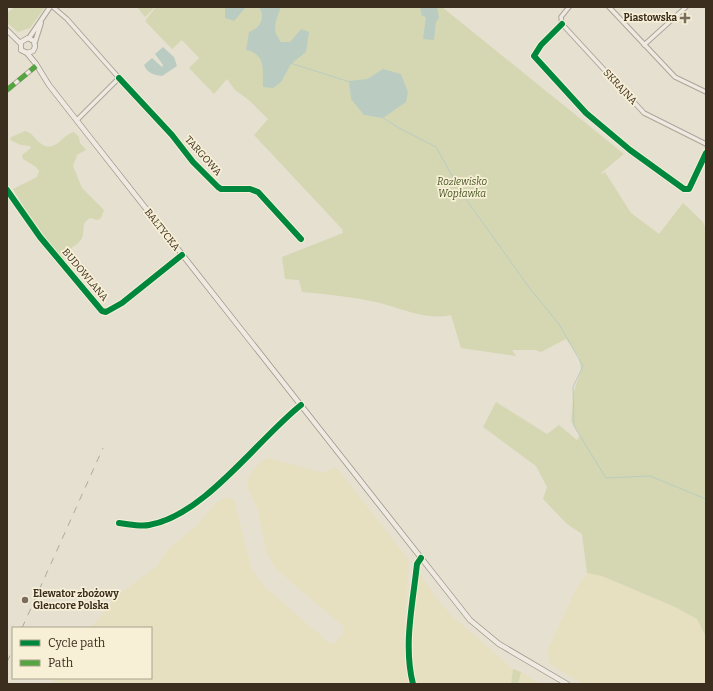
<svg xmlns="http://www.w3.org/2000/svg" width="713" height="691" font-family="Bitter,serif">
  <style>
    .farmland { fill: #e6e0c0 }
    .green { fill: #d4d7b2 }
    .water { fill: #baccc2 }
    .lines { fill: none; stroke-linecap: round; stroke-linejoin: round }
    .stream { stroke: #baccc2; stroke-width: 1 }
    .minor-casing { stroke: #aca598; stroke-width: 5.5 }
    .tertiary-casing { stroke: #aca598; stroke-width: 6 }
    .secondary-casing { stroke: #9b9588; stroke-width: 6 }
    .minor { stroke: #eeeae1; stroke-width: 3.5 }
    .tertiary { stroke: #eeeae1; stroke-width: 4 }
    .secondary { stroke: #eeeae1; stroke-width: 4.5 }
    .rail { stroke: #aeaaa1; stroke-width: 1; stroke-dasharray: 7 7; stroke-linecap: butt }
    .quiet { stroke: #54a441; stroke-width: 5; stroke-dasharray: 10 5; stroke-linecap: butt }
    .cycleway-casing { stroke: #f7efd6; stroke-width: 8 }
    .cycleway { stroke: #00873e; stroke-width: 6 }
    .poi-dot { fill: #786c5d; stroke: #f7efd6; stroke-width: 1.5 }
    .labels { text-anchor: middle; dominant-baseline: central; stroke-width: 3.5; stroke-linejoin: round; paint-order: stroke }
    .poi-label { font-size: 10px; font-weight: bold; fill: #3c2e1f; stroke: #f7efd6; text-anchor: end }
    .street-label { font-size: 10px; fill: #3c2e1f; stroke: #f7efd6 }
    .park-label { font-size: 10px; font-style: italic; fill: #495925; stroke: #f7efd6 }
  </style>
  <rect width="100%" height="100%" fill="#e6e0d0"/>
  <path class="farmland" d="M269 458 323 473 336 467 409 560 404 642 410 684H51L57 678H151V628H91L119 594 156 567 169 548 194 528 216 503 227 497 234 500 252 570 264 586 328 642 335 644 343 633 344 627 276 569 267 553 257 508 247 487 249 476 261 461Z
    M418 570 436 598 452 616 513 669 511 684H416L411 658Z
    M587 573 602 576 675 607 697 619 706 637V684H583L550 664 547 651 578 585Z
    M521 672 541 684H518Z"/>
  <path class="green" d="M15 7H45L30 28 18 32 7 23V11L8 12Z
    M137 7H155L145 17Z
    M156 7H442L624 154 601 173 602 174 605 172 631 213 659 234 683 203 703 222 706 229V637L697 619 675 607 602 576 587 573 582 534 567 524 543 499 547 487 536 466 483 427 496 402 547 434 559 425 577 440 580 435 571 421 574 391 581 370 579 357 566 339 541 352 535 350H512L516 356 461 348 451 315C426 321 401 308 376 302 352 297 327 294 302 292L299 280 285 279 282 257 343 233 342 229 254 135 268 119 250 101 235 90 227 79 214 94 189 68 199 58 182 40 172 49 145 21Z
    M25 131C34 133 35 141 43 145 56 152 63 134 74 132L79 137 80 143 86 150 77 155 73 166 82 188 104 210 101 218 98 220 90 218 85 222C82 228 85 236 80 241 75 247 67 249 63 257L65 261 63 263 43 239 13 189 37 177 39 171 36 167 23 159 22 155 31 148 30 146 21 145 10 140 11 137Z
    M513 669 521 672 518 684H511Z"/>
  <path class="water" d="M225 7H246L234 21 225 18Z
    M259 7H281C276 21 271 29 281 42H290L301 29 309 32 306 52 291 64 281 82 273 88 263 87C262 69 267 55 246 50L249 32C260 28 266 18 259 7Z
    M420 7H437L439 18 436 22 434 40 423 39 426 17 422 16Z
    M163 47 174 57 177 66 162 76C154 75 147 73 144 65L152 58 162 67 163 65 155 54Z
    M383 69 401 74 408 92 406 102 383 118 364 115 351 99 349 81 367 79Z"/>
  <g class="lines">
    <path class="stream" d="M290 63 350 82
      M383 118 399 128 436 147 463 195 531 290 559 324 583 366 573 387 574 426 606 478 650 476 706 499"/>
    <defs>
      <path id="minor" d="M53 7 67 19 119 78 77 120
        M569 7 561 17 562 24 644 113 706 144
        M609 7 675 77 706 92
        M562 24 541 45 534 56 586 113 630 150 684 189H689L706 153
        M644 45 686 7
        M119 78 172 135 193 162 218 187 221 189H250L258 192 301 239
        M7 90 36 66
        M7 190 40 237 102 311 106 312 122 303 182 255
        M119 523C129 524 140 527 149 525 204 516 258 439 301 405
        M413 684C403 645 413 603 417 564L421 558"/>
      <path id="tertiary" d="M29 38 50 7
        M35 42 41 23"/>
      <path id="secondary" d="M7 30 20 43
        M27 53 33 51 35 47 34 41 28 38 21 42V50L27 53 36 64 49 85 92 140 470 620 499 644 567 684"/>
    </defs>
    <use href="#minor" class="minor-casing"/>
    <use href="#tertiary" class="tertiary-casing"/>
    <use href="#secondary" class="secondary-casing"/>
    <use href="#minor" class="minor"/>
    <use href="#tertiary" class="tertiary"/>
    <use href="#secondary" class="secondary"/>
    <path class="rail" d="M22 628 103 448
      M7 662 13 649"/>
    <path class="quiet" d="M7 90 36 66"/>
    <defs>
      <path id="cycleway" d="M562 24 541 45 534 56 586 113 630 150 684 189H689L706 153
        M119 78 172 135 193 162 218 187 221 189H250L258 192 301 239
        M7 190 40 237 102 311 106 312 122 303 182 255
        M119 523C129 524 140 527 149 525 204 516 258 439 301 405
        M413 684C403 645 413 603 417 564L421 558"/>
    </defs>
    <use href="#cycleway" class="cycleway-casing"/>
    <use href="#cycleway" class="cycleway"/>
  </g>
  <g class="poi-dot">
    <path d="M683 12h4v4h4v4h-4v4h-4v-4h-4v-4h4z"/>
    <circle cx="25" cy="600" r="4"/>
  </g>
  <g class="labels">
    <g class="poi-label">
      <text x="677" y="18">Piastowska</text>
      <text x="33" y="594" text-anchor="start">Elewator zbożowy<tspan x="33" dy="12">Glencore Polska</tspan></text>
    </g>
    <g class="street-label">
      <text transform="translate(620 87) rotate(47)">SKRAJNA</text>
      <text transform="translate(203 156) rotate(48)">TARGOWA</text>
      <text transform="translate(162 230) rotate(52)">BAŁTYCKA</text>
      <text transform="translate(85 275) rotate(50)">BUDOWLANA</text>
    </g>
    <g class="park-label">
      <text x="462" y="182">Rozlewisko<tspan x="462" dy="12">Wopławka</tspan></text>
    </g>
  </g>
  <rect width="713" height="691" fill="none" stroke="#3c2e1f" stroke-width="16"/>
  <rect x="12" y="627" width="140" height="52" fill="#f7efd6" stroke="#aca28d"/>
  <rect x="20" y="640" width="20" height="6" fill="#00873e" stroke="#aca28d"/>
  <text x="48" y="647" font-size="12" fill="#3c2e1f">Cycle path</text>
  <rect x="20" y="660" width="20" height="6" fill="#54a441" stroke="#aca28d"/>
  <text x="48" y="667" font-size="12" fill="#3c2e1f">Path</text>
</svg>
